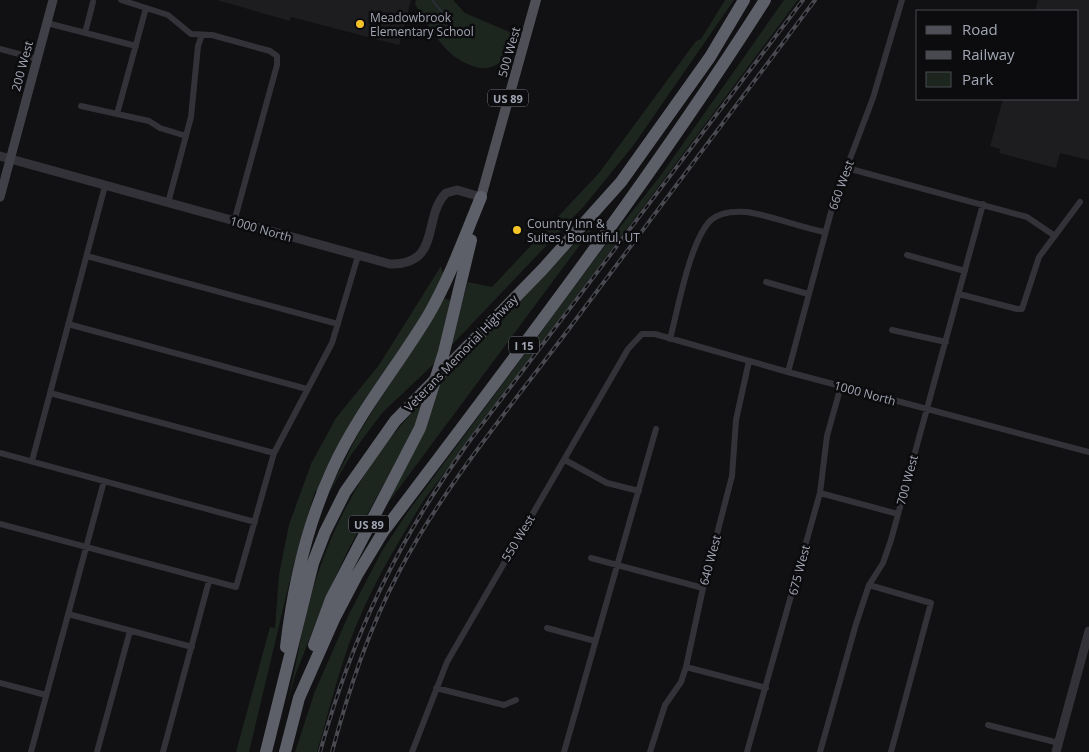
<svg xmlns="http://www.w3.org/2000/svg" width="1089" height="752" font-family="'Open Sans',sans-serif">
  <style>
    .built { fill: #1d1d20 }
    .green { fill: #1d251f }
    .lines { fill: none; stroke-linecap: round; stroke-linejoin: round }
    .stream { stroke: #272e36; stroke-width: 2 }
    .minor { stroke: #323238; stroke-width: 6 }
    .tertiary { stroke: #323238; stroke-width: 9 }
    .secondary { stroke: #404148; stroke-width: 9 }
    .primary { stroke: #4e4f57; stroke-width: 10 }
    .motorway { stroke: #5e6069; stroke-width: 12 }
    .rail-casing { stroke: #494a51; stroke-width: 4 }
    .rail { stroke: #0c0c0e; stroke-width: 2; stroke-dasharray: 5.5; stroke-linecap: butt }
    .poi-dot { fill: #f5c527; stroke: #0c0c0e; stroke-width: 2 }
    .labels { text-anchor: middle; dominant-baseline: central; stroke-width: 5; stroke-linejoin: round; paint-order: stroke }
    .shield { fill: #0c0c0e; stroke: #757882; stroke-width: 1 }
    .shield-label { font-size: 11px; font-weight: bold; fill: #a2a6b4 }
    .poi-label { font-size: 12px; fill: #a2a6b4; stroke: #0c0c0e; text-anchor: start }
    .street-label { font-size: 12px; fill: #a2a6b4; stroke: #0c0c0e }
  </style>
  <rect width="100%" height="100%" fill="#111113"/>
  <path class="built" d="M217 0H411L399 45 291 17 290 21Z
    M1038 0H1089V160L1060 153 1056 168 999 153 1000 149 990 146 1003 99H1078V11H1035Z"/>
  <path class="green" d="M416 0H453L465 13 512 33C508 66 489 78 458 59 440 47 426 22 415 4Z
    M725 0H734L633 146 584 206 449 348 468 282 492 287 599 173 696 41 701 39Z
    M784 0H798L424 500C402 536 380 572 363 610 342 655 331 705 317 752H295L315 691 349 614 382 551 407 513 601 251 661 175Z
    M600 218 385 507 439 384Z
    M441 266 443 274 432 297 318 491H315L293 567 249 752H236L270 627 275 628 279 575 284 549 289 525 311 464 336 418 379 365Z
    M443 298 453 301 437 361 383 412 370 429 351 455 325 500 357 436Z
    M427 397 419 419 348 550 325 599 295 676 287 704C296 666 302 627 313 589 335 515 373 451 427 397Z"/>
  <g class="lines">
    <path class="stream" d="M432 0 447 18"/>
    <path class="minor" d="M121 0 168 15 191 34 212 35 270 51 277 56V65L234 222
      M47 23 136 46
      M85 33 93 2
      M0 49 37 59
      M81 106 149 121 160 128 186 136
      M117 114 146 8
      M847 168 1027 217 1055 236
      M168 203 191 117 198 46 202 35
      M907 255 965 271
      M87 256 338 324
      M766 282 808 294
      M959 294 1017 309H1022L1039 257 1080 202
      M68 324 307 389
      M892 330 946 342
      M670 339C678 309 690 240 711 220 720 212 735 211 747 212 773 216 799 227 825 232
      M788 372 834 201 873 98 902 0
      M50 393 274 453
      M0 453 255 522
      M565 460 607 483 639 491
      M32 461 105 186
      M820 493 898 514
      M0 524 236 587 274 453 332 343 358 256
      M591 558 703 588
      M869 585 931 603 891 752
      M68 614 192 647
      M547 628 595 641
      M686 667 766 688
      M0 683 46 695
      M436 688 504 705 516 700
      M988 725 1059 743
      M31 752 104 481
      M97 752 130 631
      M163 752 209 581
      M412 752 447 662 628 349 642 334H655L788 372 1089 452
      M564 752 656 429
      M650 752 665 705 681 682 686 667 703 588 732 476 736 420 749 361
      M747 752 820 493 827 436 841 386
      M820 752 856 624 869 585 883 563 891 540 983 204"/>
    <path class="tertiary" d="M0 156 390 264C442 265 422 217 446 193L457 190 481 197
      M1056 752 1089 631"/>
    <path class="secondary" d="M0 197 53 0"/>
    <path class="primary" d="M481 197 536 0"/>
    <path class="motorway" d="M314 645 331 599 420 428 444 352 471 240
      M286 647C293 586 307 524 333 468 358 413 398 366 429 314 450 277 465 236 481 197
      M266 752 313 563 325 532 345 492 395 421 542 270 621 182 710 57 744 0
      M285 752 299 698 334 619 357 575 383 532C514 358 648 184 765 0"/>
    <defs>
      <path id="rail" d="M320 752C353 634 397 542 468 443L803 0
        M332 752C349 689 369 628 400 570 447 481 514 403 574 322 654 215 735 108 815 0"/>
    </defs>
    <use href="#rail" class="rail-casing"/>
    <use href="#rail" class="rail"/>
  </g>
  <g class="poi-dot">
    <circle cx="360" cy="24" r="5"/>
    <circle cx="517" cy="230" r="5"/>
  </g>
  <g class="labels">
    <g class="shield">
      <rect x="488" y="89.5" width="40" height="17" rx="4"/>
      <rect x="509" y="336.5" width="30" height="17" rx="4"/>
      <rect x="349" y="515.5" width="40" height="17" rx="4"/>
    </g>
    <g class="shield-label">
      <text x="508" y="98">US 89</text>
      <text x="524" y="345">I 15</text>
      <text x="369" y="524">US 89</text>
    </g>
    <g class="poi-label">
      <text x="370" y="17">Meadowbrook<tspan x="370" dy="14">Elementary School</tspan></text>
      <text x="527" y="223">Country Inn &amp;<tspan x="527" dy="14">Suites, Bountiful, UT</tspan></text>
    </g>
    <g class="street-label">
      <text transform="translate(509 52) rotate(-74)">500 West</text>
      <text transform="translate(22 66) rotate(-75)">200 West</text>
      <text transform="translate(841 185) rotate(-70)">660 West</text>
      <text transform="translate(261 229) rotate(16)">1000 North</text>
      <text transform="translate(461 353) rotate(-46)">Veterans Memorial Highway</text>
      <text transform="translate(865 393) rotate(15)">1000 North</text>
      <text transform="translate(907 480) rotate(-75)">700 West</text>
      <text transform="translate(518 538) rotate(-59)">550 West</text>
      <text transform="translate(710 560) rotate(-75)">640 West</text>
      <text transform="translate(799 570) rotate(-75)">675 West</text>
    </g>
  </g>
  <rect x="916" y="10" width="162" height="90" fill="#0c0c0e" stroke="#484a50"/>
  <rect x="926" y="26" width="25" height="8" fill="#4e4f57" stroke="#484a50"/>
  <text x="962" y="35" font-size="15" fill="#a2a6b4">Road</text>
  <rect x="926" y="51" width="25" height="8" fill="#494a51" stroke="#484a50"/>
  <text x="962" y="60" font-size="15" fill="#a2a6b4">Railway</text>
  <rect x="926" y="72" width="25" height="15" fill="#1d251f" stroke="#484a50"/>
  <text x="962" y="85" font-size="15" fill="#a2a6b4">Park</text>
</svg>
